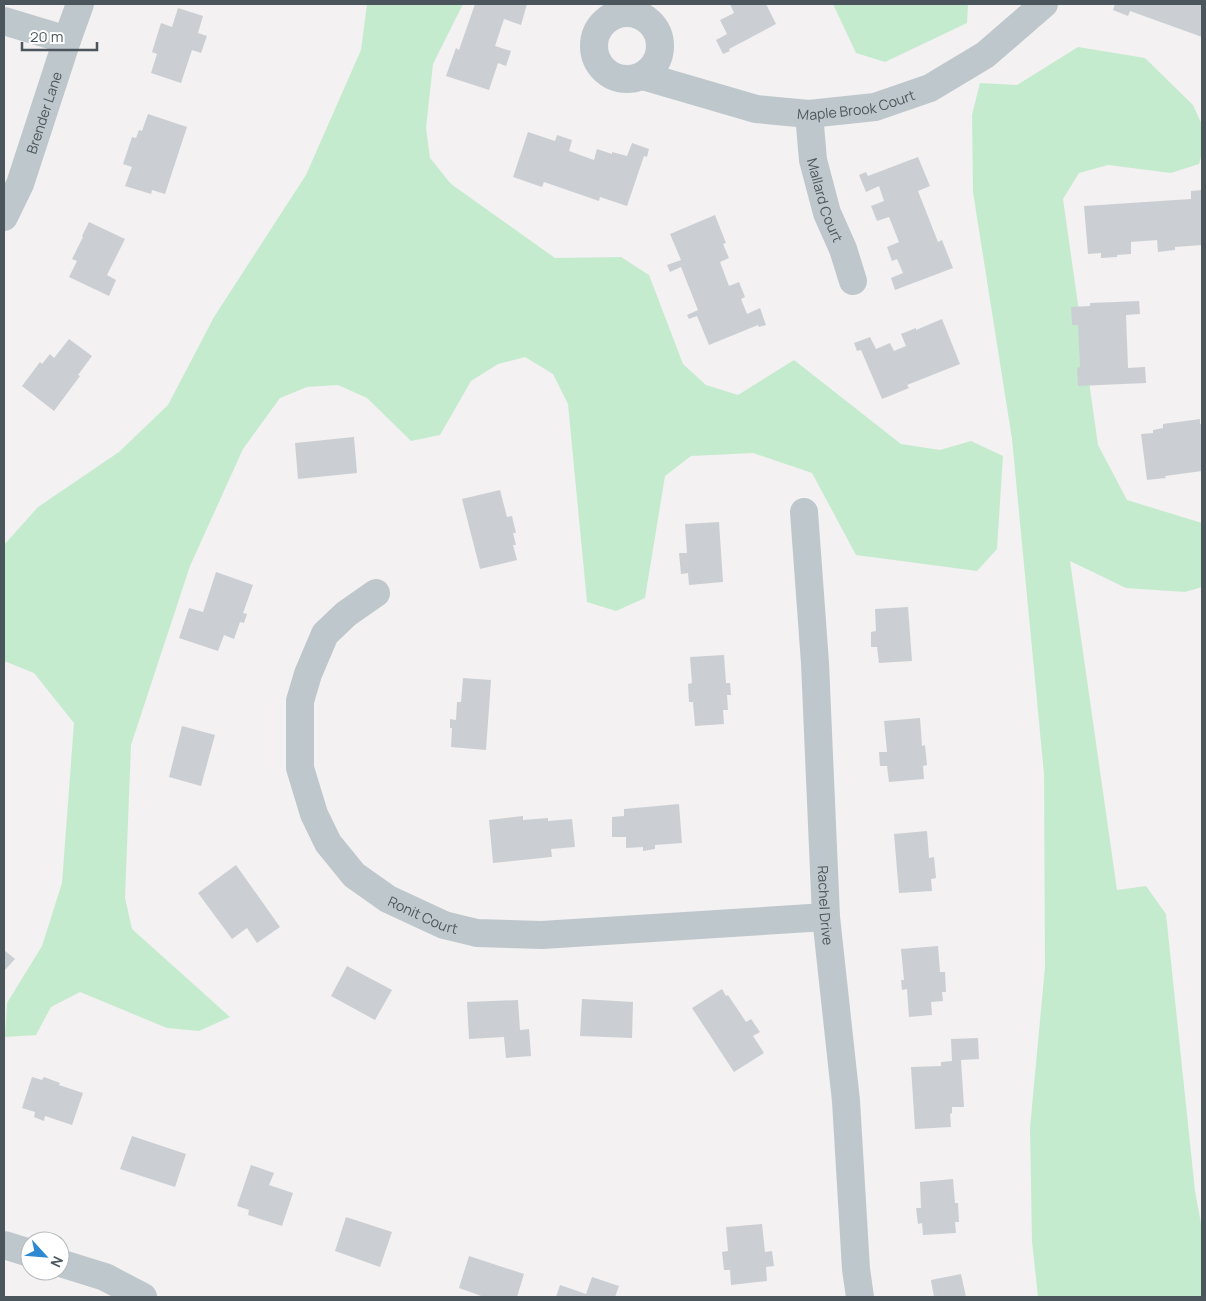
<svg xmlns="http://www.w3.org/2000/svg" width="1206" height="1301" font-family="Manrope,sans-serif">
  <style>
    .green { fill: #c5ebcf }
    .building { fill: #cbcfd3 }
    .lines { fill: none; stroke-linecap: round; stroke-linejoin: round }
    .minor { stroke: #bec7cc; stroke-width: 28 }
    .labels { text-anchor: middle; dominant-baseline: central; stroke-width: 5; stroke-linejoin: round; paint-order: stroke }
    .street-label { font-size: 14px; fill: #4b565c; stroke: #fff }
  </style>
  <rect width="100%" height="100%" fill="#f3f1f1"/>
  <path class="green" d="M367 4H463L433 64 426 128 430 158 451 184 555 258 621 257 649 275 683 364 706 385 738 395 794 360 901 444 940 450 971 441 1003 456 997 549 977 571 856 555 812 473 753 453 691 456 665 476 645 598 616 611 587 602 568 404 553 374 525 357 498 364 471 381 440 435 411 441 367 398 338 385 307 387 280 398 243 449 190 566 131 745 125 898 132 929 230 1017 199 1031 167 1028 80 992 51 1007 36 1035 5 1037 7 1003 42 946 62 883 74 723 34 673 4 661V545L38 507 119 452 168 405 214 317 306 175 361 50Z
    M833 4H968L967 23 885 62 856 53Z
    M1078 47 1145 58 1193 105 1202 125V153L1199 164 1171 173 1108 165 1079 173 1063 199 1098 445 1127 500 1202 523V587L1185 592 1126 588 1070 561 1117 890 1146 886 1166 914 1195 1191 1202 1229V1297H1038L1032 1241 1030 1128 1045 967 1044 774 1012 439 973 192 972 115 980 83 1017 85Z"/>
  <path class="building" d="M475 4H527L521 25 504 19 495 46 511 51 506 66 498 63 489 90 446 76 456 48 459 50Z
    M730 4H766L776 24 729 49 730 51 723 54 716 40 727 34 720 20 734 13Z
    M1115 4H1202V37L1130 11 1128 16 1113 10Z
    M178 8 203 16 198 33 207 36 201 53 192 50 181 83 151 73 157 54 152 52 161 23 172 27Z
    M148 114 187 127 165 194 152 190 151 194 125 186 132 167 123 164 132 137 136 138 139 130 142 131Z
    M528 132 555 141 557 135 572 140 569 151 594 160 597 149 612 154V152L627 156 632 143 649 149 647 157 644 156 627 206 600 197 599 201 544 182 542 187 513 177Z
    M918 157 930 186 918 191 938 242 942 240 953 268 895 290 891 278 903 273 897 259 892 261 887 247 899 242 889 217 877 221 871 206 884 201 879 186 866 192 859 175 866 172 868 176Z
    M1202 190V245L1175 247V250L1158 252 1157 240 1131 242V254L1117 255V257L1101 258V253L1088 254 1084 206 1191 199V191Z
    M715 215 726 243 723 244 729 258 720 262 729 286 739 282 745 297 741 299 747 314 760 308 766 325 759 327 758 325 709 345 697 316 689 319 687 315 698 310 681 267 670 272 667 265 681 260 670 234Z
    M89 222 125 239 107 275 116 280 109 296 69 277 77 261 72 259 83 237 82 236Z
    M1139 301 1140 314 1126 315 1128 368 1145 367 1146 383 1078 386 1077 368 1080 367 1078 325H1072L1071 307 1090 306V303Z
    M942 319 960 364 907 385 909 388 882 399 861 350 857 351 854 343 870 337 876 349 890 343 894 351 906 346 901 334 916 328V330Z
    M69 339 92 356 78 375 80 376 54 411 22 386 40 362 42 364 50 354 54 358Z
    M1200 419V424H1202V471L1165 476 1166 478 1147 480 1141 434 1153 433V430L1163 428V424Z
    M354 437 357 473 298 479 295 443Z
    M500 490 507 517 512 516 516 533H513L516 545H513L517 560 480 569 462 499Z
    M719 522 723 582 689 585 688 573 681 574 679 553H687L685 524Z
    M216 572 253 585 243 613 247 614 244 623 240 622 234 639 224 635 218 651 179 638 189 608 203 612Z
    M908 607 912 661 879 663 877 647H871V632L876 631 875 609Z
    M724 655 726 683H730L731 695H727L728 710H723L724 724 695 726 693 702H689L688 684 692 683 690 657Z
    M463 678 491 680 486 750 451 747 452 728H450V719L456 720 457 702H461Z
    M920 718 922 746 925 745 927 765 923 766 924 779 889 782 887 766H880L879 752H887L884 721Z
    M182 726 215 735 201 786 169 777Z
    M679 804 682 843 655 845V849L643 851V847L626 848V837H612V817L624 816V809Z
    M523 816V820L548 818V821L572 819 575 847 551 849 552 857H551L493 863 489 820Z
    M927 831 929 858 934 857 936 878 931 879 932 891 899 893 894 834Z
    M236 865 280 927 257 943 247 928 232 939 198 893Z
    M938 946 940 972H945L946 992H942L943 1001 931 1002 932 1015 909 1017 907 989 902 990 901 980H904L901 949Z
    M4 950 15 959 4 971Z
    M347 966 392 990 375 1020 331 996Z
    M722 989 726 996 728 995 746 1022 751 1019 760 1032 753 1036 764 1053 734 1072 692 1008Z
    M582 999 633 1002 632 1038 580 1036Z
    M518 1000 520 1030 529 1029 531 1056 506 1058 504 1037 469 1039 467 1002Z
    M978 1038 979 1059 961 1060 964 1107H952V1113L950 1114 951 1127 915 1129 911 1067 941 1066V1062L952 1061 951 1039Z
    M32 1077 42 1080 44 1077 60 1083 59 1085 83 1093 72 1125 45 1116 44 1121 34 1117 35 1112 22 1108Z
    M132 1136 186 1154 175 1187 120 1169Z
    M251 1165 274 1173 269 1185 293 1193 282 1226 248 1215 249 1210 237 1206Z
    M953 1179 955 1203H958L959 1222H955L956 1233 923 1235 922 1223 918 1224 916 1208H921L920 1182Z
    M346 1217 392 1232 380 1267 335 1251Z
    M762 1224 765 1252 772 1251 774 1266 766 1267 767 1281 731 1285 730 1270H724L722 1252 728 1251 726 1227Z
    M469 1256 524 1274 517 1297H484L459 1288Z
    M961 1274 966 1297H934L931 1280Z
    M592 1277 619 1286 615 1297H556L560 1285 586 1294Z"/>
  <g class="lines">
    <g class="minor">
      <circle cx="627" cy="46" r="33"/>
      <path d="M4 21 67 40"/>
      <path id="s1" d="M643 76 756 109 809 114 875 107 930 88 985 55 1044 4"/>
      <path id="s2" d="M809 114 813 160 827 213 843 249 853 281"/>
      <path id="s3" d="M4 217 20 184 67 40 80 4"/>
      <path id="s4" d="M804 512 815 663 826 917 846 1101 856 1269 860 1297"/>
      <path id="s5" d="M376 593 346 614 325 634 308 674 300 701V768L314 814 328 843 354 875 388 899 444 925 477 933 542 935 826 917"/>
      <path d="M4 1245 30 1253"/>
      <path d="M60 1263 105 1277 143 1297"/>
    </g>
  </g>
  <g class="labels">
    <g class="street-label">
      <text stroke="none"><textPath href="#s1" startOffset="219">Maple Brook Court</textPath></text>
      <text stroke="none"><textPath href="#s3" startOffset="112">Brender Lane</textPath></text>
      <text stroke="none"><textPath href="#s2" startOffset="88">Mallard Court</textPath></text>
      <text stroke="none"><textPath href="#s4" startOffset="394">Rachel Drive</textPath></text>
      <text stroke="none"><textPath href="#s5" startOffset="406">Ronit Court</textPath></text>
    </g>
  </g>
  <rect width="1206" height="1301" fill="none" stroke="#4b565c" stroke-width="10"/>
  <g transform="translate(45 1256) rotate(116)"><circle r="24" fill="#ffffff" stroke="#b7bbbe"/>
  <path d="M0-4L9 19L0 12L-9 19Z" fill="#2d89d1"/>
  <text y="-8" font-size="14" font-weight="bold" text-anchor="middle" fill="#4b565c">N</text>
  </g>
  <path d="M22 42v8h75v-8" fill="none" stroke="#4b565c" stroke-width="2.5"/>
  <text x="30" y="42" font-size="15" fill="#4b565c" stroke="#ffffff" stroke-width="4" paint-order="stroke">20 m</text>
</svg>
